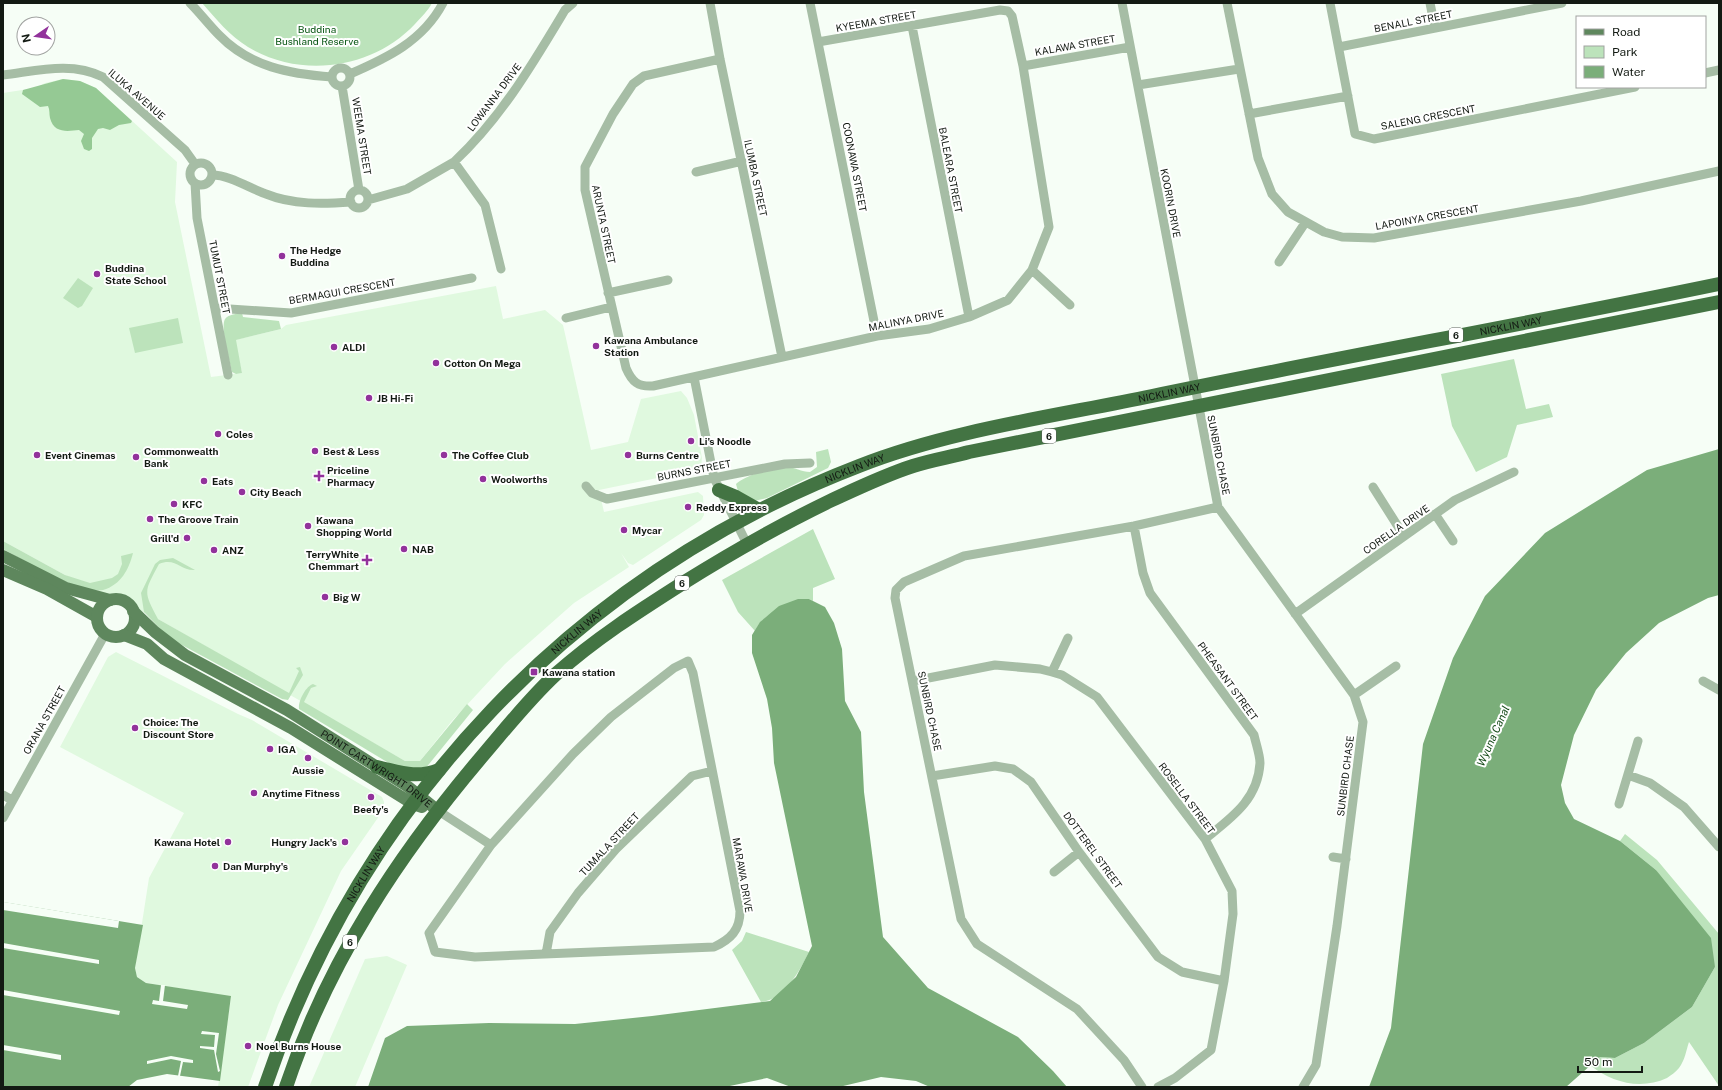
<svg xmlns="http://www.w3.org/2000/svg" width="1722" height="1090" font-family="'Public Sans',sans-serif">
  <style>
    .built { fill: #e0f9df }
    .green { fill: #bce3bb }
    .forest { fill: #95c994 }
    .water { fill: #7bae7a }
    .pier { fill: #f6fef6 }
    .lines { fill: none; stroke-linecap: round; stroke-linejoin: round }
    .minor { stroke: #a6bda5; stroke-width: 9 }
    .major { stroke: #5e875d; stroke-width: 12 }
    .highway { stroke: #437443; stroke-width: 14 }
    .poi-dot { fill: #92329b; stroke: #fff; stroke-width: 1.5 }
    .labels { text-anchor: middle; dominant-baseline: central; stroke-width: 4; stroke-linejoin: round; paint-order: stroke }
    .shield { fill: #fff; stroke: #5a5f5a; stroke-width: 1 }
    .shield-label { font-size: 9px; font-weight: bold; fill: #131a13 }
    .street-label { font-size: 10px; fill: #131a13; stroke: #fff }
    .park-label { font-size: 10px; fill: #04530f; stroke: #fff }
    .poi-label { font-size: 10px; font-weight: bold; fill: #131a13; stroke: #fff; text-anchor: start }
    .water-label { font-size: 11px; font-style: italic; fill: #154a18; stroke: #fff }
  </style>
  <rect width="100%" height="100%" fill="#f6fef6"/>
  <path class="built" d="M63 79 80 81 96 88 177 162 175 202 211 377 242 373 235 340 281 329 286 325 496 286 503 319 545 310 563 325 591 450 628 442 641 399 681 391 687 398 694 415 702 458 701 467 696 470 599 490 604 512 698 492 703 496 704 515 701 520 633 565 628 563 621 553 629 567 574 603 505 664 451 722 420 761H405L158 619 65 575 3 541V93L35 88 45 83Z
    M116 652 238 714 252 720 382 797 384 802V809L341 871 278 1005 248 1087H218L231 997 146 983 137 977 135 968 149 878 184 813 60 747 108 657Z
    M387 956 407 965 355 1087H309L365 959Z"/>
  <path class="green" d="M202 3H432C428 11 421 17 415 24 373 69 301 79 248 47 230 36 216 19 202 3Z
    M78 278 93 288 82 306 78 308 63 298Z
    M242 313 243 317 279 321 281 329 236 340 242 373 236 374 232 372C230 361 220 328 225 319 229 314 237 314 242 313Z
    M178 318 183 343 135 353 129 328Z
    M1514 359 1526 409 1549 404 1553 417 1517 425 1507 457 1476 472 1452 426 1441 374Z
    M828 449 831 462 828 468 767 498 754 501 739 495 736 484C744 476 774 466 786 467 794 467 802 472 810 472L817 467 816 452Z
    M813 529 835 579 813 588V601L809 599C788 606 765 610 755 631L738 612 722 580Z
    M3 541 65 575 90 583 112 578 118 574 122 564 121 556 133 553C129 569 121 585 103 590 80 595 24 560 3 549Z
    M173 558 195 570C180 571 176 557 159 564 144 592 143 591 158 619L289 693 299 671 296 668 300 667 303 675 288 700 282 699 169 638 144 612 141 593 155 564 160 560Z
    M313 684 317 686 311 688 304 702 405 761H420L467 704 473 710 425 769 419 771 392 765 299 709C298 701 306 686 313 684Z
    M1625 834 1657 860 1719 934V1086L1689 1042C1686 1051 1685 1060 1679 1068 1676 1072 1671 1075 1667 1078 1641 1090 1612 1083 1590 1065L1600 1057 1615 1058 1644 1043 1692 1007 1715 967 1656 870 1620 841Z
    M746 932 809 952C799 972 784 1000 761 1002L732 950 742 941Z"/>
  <path class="forest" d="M63 79 80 81 96 88 132 121 131 123 119 125 110 130 103 128 98 129 92 138V149L89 151 84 149 81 141 84 134 79 130C68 131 54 134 50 118 49 114 50 110 48 106L40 107 22 94 23 90Z"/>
  <path class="water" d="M1719 449V595L1708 598 1659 623 1626 653 1596 690 1574 735 1561 785 1565 803 1574 819 1620 841 1656 870 1711 938 1715 967 1692 1007 1644 1043 1615 1058 1600 1057 1566 1087H1369L1391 1028 1423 744 1453 658 1485 596 1545 533 1647 470Z
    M798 599H809L825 607 834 623 842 649 845 701 861 732 864 792 883 937 928 988 1018 1037 1053 1071 1067 1087H930L916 1081 881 1077 839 1087H791L767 1078 725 1087H368L385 1038 407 1026 489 1023 575 1024 652 1016 770 1001 796 977 812 946 774 763 772 728 767 699 752 653V635L760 622 779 606Z
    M3 902 143 925 135 968 137 977 146 983 231 996 220 1081 167 1074 137 1080 128 1087H3Z"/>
  <path class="pier" d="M4 902 119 921 118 928 3 910Z
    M3 943 99 960V964L3 948Z
    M161 985H165L163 1001 188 1005 187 1009 152 1004 153 1000 159 1001Z
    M3 990 120 1011 119 1015 3 995Z
    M202 1031 219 1033 216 1054 220 1071 218 1072 214 1050 200 1048V1046L214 1047 215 1035 201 1034Z
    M3 1045 61 1055V1060L3 1050Z
    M171 1056 193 1060V1063L183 1062 180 1076H178L181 1061 171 1059 147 1064V1061Z"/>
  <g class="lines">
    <path class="minor" d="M190 3C200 13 209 25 219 35 250 67 290 74 332 77
      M710 3 720 59 782 357
      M810 3 877 336
      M1122 3 1218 507 1354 695 1363 722 1337 926 1316 1065 1303 1087
      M1227 3 1258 158 1272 194 1288 212 1324 232 1342 237 1374 238 1581 201 1719 171
      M1330 3 1355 134 1374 139 1635 87
      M1430 3 1435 28
      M912 26 969 317
      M1339 47 1562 3
      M720 59 644 76 633 84 613 114 585 167V190L626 368C632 382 638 387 653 386L877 336 929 329 969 317 1008 300 1032 270 1049 227 1023 66 1012 16 1008 11 1000 10 818 42
      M1023 66 1130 47
      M332 77a9 9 0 1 1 18 0a9 9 0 1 1-18 0Z
      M1705 73 1719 70
      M350 74C387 58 423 41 443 3
      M3 75C37 71 71 61 103 77L185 150 195 164
      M1138 85 1239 69
      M342 86 359 190
      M1249 114 1348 96
      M454 162 485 205 501 269
      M190 174a11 11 0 1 1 22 0a11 11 0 1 1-22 0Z
      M696 172 742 161
      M212 175C230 175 249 188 266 194 293 205 323 204 351 202
      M195 183 197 218 228 375
      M350 199a9 9 0 1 1 18 0a9 9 0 1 1-18 0Z
      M368 200 407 189 454 162C501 118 532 65 565 10L573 3
      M1279 262 1305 223
      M1032 270 1070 305
      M608 293 668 280
      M215 308 291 313 472 278
      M566 318 611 307
      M694 377 714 478 747 544
      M586 486 592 493 607 499 785 464 810 463
      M1373 487 1404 536
      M1435 514 1453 541
      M1134 526 1143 573 1150 593 1254 735C1256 744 1260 755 1260 763 1258 800 1231 818 1205 839
      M1295 614 1455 500 1514 472
      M688 661 693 673 740 911C740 930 731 939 714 947L475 957 435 952 429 933 491 845 573 754 611 717 674 668Z
      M1052 672 1068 638
      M913 681 995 665 1040 669 1052 672 1062 675 1097 697 1205 839 1232 891 1233 914 1224 981 1211 1050 1175 1078 1158 1087
      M1703 681 1719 690
      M1354 695 1396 666
      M1628 775 1650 783 1684 807 1719 847
      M932 776 995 766 1013 769 1031 782 1079 852 1158 957 1182 972 1224 981
      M3 795 12 800
      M1619 804 1638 741
      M437 810 491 845
      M3 818 105 634
      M1333 857 1346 859
      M1054 872 1079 852
      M546 954 550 932 578 893 616 849 692 776 712 771
      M1142 1087 1124 1060 1077 1009 977 944 961 919 895 598 896 590 904 582 964 556 1134 526 1218 507"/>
    <g class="major">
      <path d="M3 556 66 588 110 600"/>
      <path d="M3 570 47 589 97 617"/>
      <circle cx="116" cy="618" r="19"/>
      <path id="s1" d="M133 611 155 632 185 655 287 710 407 786 437 810"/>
      <path d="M124 635 147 644 164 659 291 728 413 804 422 807"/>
    </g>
    <g class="highway">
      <path d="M719 490 736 497 759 510"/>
      <path d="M377 767C400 772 415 779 439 770"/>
      <path id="s2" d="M265 1087C362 800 576 575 859 466 950 430 1057 416 1152 396 1341 357 1531 323 1719 284"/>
      <path d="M286 1087C328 961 399 854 484 754 507 727 530 698 556 674 595 639 639 611 683 583 731 553 780 525 832 500 858 488 885 475 913 466 931 460 951 457 969 452L1719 302"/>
    </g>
  </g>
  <g class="poi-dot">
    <circle cx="282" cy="256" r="4"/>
    <circle cx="97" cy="274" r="4"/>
    <circle cx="596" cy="346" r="4"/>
    <circle cx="334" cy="347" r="4"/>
    <circle cx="436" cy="363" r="4"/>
    <circle cx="369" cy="398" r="4"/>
    <circle cx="218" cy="434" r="4"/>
    <circle cx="691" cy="441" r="4"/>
    <circle cx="315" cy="451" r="4"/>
    <circle cx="37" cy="455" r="4"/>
    <circle cx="444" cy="455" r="4"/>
    <circle cx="628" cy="455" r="4"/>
    <circle cx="136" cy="457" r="4"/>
    <path d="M317 470h4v4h4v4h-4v4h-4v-4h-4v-4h4z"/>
    <circle cx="483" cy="479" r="4"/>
    <circle cx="204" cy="481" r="4"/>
    <circle cx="242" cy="492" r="4"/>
    <circle cx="174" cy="504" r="4"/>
    <circle cx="688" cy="507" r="4"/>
    <circle cx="150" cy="519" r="4"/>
    <circle cx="308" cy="526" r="4"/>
    <circle cx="624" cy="530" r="4"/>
    <circle cx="187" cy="538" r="4"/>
    <circle cx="404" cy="549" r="4"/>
    <circle cx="214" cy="550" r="4"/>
    <path d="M365 554h4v4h4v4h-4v4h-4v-4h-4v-4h4z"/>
    <circle cx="325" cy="597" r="4"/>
    <rect x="530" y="668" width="8" height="8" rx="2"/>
    <circle cx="135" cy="728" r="4"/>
    <circle cx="270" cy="749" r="4"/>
    <circle cx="308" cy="758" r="4"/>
    <circle cx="254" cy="793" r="4"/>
    <circle cx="371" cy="797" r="4"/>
    <circle cx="228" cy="842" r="4"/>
    <circle cx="345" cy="842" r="4"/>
    <circle cx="215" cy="866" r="4"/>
    <circle cx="248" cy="1046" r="4"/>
  </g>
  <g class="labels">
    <g class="shield">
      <rect x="1449" y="328" width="14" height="14" rx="3"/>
      <rect x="1042" y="429" width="14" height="14" rx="3"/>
      <rect x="675" y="576" width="14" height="14" rx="3"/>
      <rect x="343" y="935" width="14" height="14" rx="3"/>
    </g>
    <g class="shield-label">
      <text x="1456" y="335">6</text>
      <text x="1049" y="436">6</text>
      <text x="682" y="583">6</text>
      <text x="350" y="942">6</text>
    </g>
    <g class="street-label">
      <text transform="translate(876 21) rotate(-10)">KYEEMA STREET</text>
      <text transform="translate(1413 21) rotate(-11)">BENALL STREET</text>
      <text transform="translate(1075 45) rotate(-10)">KALAWA STREET</text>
      <text transform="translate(137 94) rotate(41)">ILUKA AVENUE</text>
      <text transform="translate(494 97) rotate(-53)">LOWANNA DRIVE</text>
      <text transform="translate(1428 117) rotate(-11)">SALENG CRESCENT</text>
      <text transform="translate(362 136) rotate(81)">WEEMA STREET</text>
      <text transform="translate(855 167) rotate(79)">COONAWA STREET</text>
      <text transform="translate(951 170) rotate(79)">BALEARA STREET</text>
      <text transform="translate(756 178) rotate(78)">ILUMBA STREET</text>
      <text transform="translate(1171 203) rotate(79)">KOORIN DRIVE</text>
      <text transform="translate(1427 217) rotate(-10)">LAPOINYA CRESCENT</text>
      <text transform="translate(604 224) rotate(78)">ARUNTA STREET</text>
      <text transform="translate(220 277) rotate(79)">TUMUT STREET</text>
      <text transform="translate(342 291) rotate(-10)">BERMAGUI CRESCENT</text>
      <text transform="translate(906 320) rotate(-11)">MALINYA DRIVE</text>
      <text stroke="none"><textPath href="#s2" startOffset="1555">NICKLIN WAY</textPath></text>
      <text stroke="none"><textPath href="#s2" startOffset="1207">NICKLIN WAY</textPath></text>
      <text transform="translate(1219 455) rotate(79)">SUNBIRD CHASE</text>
      <text stroke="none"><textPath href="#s2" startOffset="883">NICKLIN WAY</textPath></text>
      <text transform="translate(694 470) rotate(-11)">BURNS STREET</text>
      <text transform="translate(1396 529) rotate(-35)">CORELLA DRIVE</text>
      <text stroke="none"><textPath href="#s2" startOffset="559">NICKLIN WAY</textPath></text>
      <text transform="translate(1228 681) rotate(54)">PHEASANT STREET</text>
      <text transform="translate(930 711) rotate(78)">SUNBIRD CHASE</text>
      <text transform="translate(44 720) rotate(-61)">ORANA STREET</text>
      <text stroke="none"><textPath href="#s1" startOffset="291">POINT CARTWRIGHT DRIVE</textPath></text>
      <text transform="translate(1345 776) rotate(-83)">SUNBIRD CHASE</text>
      <text transform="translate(1187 798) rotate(53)">ROSELLA STREET</text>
      <text transform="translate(609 844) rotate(-47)">TUMALA STREET</text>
      <text transform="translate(1093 850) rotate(54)">DOTTEREL STREET</text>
      <text stroke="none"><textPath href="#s2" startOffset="236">NICKLIN WAY</textPath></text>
      <text transform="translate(743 875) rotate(80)">MARAWA DRIVE</text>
    </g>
    <g class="park-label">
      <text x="317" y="29">Buddina<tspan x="317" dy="12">Bushland Reserve</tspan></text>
    </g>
    <g class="poi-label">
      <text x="290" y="250">The Hedge<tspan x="290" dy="12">Buddina</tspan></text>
      <text x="105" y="268">Buddina<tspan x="105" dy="12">State School</tspan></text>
      <text x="604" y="340">Kawana Ambulance<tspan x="604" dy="12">Station</tspan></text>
      <text x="342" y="347">ALDI</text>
      <text x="444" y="363">Cotton On Mega</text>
      <text x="377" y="398">JB Hi-Fi</text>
      <text x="226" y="434">Coles</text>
      <text x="699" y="441">Li's Noodle</text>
      <text x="144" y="451">Commonwealth<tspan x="144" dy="12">Bank</tspan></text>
      <text x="323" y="451">Best &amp; Less</text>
      <text x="45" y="455">Event Cinemas</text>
      <text x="452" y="455">The Coffee Club</text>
      <text x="636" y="455">Burns Centre</text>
      <text x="327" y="470">Priceline<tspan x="327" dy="12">Pharmacy</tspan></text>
      <text x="491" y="479">Woolworths</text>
      <text x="212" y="481">Eats</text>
      <text x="250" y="492">City Beach</text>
      <text x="182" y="504">KFC</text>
      <text x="696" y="507">Reddy Express</text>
      <text x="158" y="519">The Groove Train</text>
      <text x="316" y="520">Kawana<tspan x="316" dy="12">Shopping World</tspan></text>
      <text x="632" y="530">Mycar</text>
      <text x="179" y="538" text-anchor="end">Grill'd</text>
      <text x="412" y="549">NAB</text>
      <text x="222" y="550">ANZ</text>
      <text x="359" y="554" text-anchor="end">TerryWhite<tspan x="359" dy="12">Chemmart</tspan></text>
      <text x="333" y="597">Big W</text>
      <text x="542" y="672">Kawana station</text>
      <text x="143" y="722">Choice: The<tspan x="143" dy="12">Discount Store</tspan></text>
      <text x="278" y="749">IGA</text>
      <text x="308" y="770" text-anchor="middle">Aussie</text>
      <text x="262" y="793">Anytime Fitness</text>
      <text x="371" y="809" text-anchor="middle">Beefy's</text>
      <text x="220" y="842" text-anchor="end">Kawana Hotel</text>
      <text x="337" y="842" text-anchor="end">Hungry Jack's</text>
      <text x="223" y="866">Dan Murphy's</text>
      <text x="256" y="1046">Noel Burns House</text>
    </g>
    <g class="water-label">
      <text transform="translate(1493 736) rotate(-66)">Wyuna Canal</text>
    </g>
  </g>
  <rect width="1722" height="1090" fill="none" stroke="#131a13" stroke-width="8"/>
  <rect x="1576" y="16" width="130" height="72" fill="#ffffff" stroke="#a1a3a1"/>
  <rect x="1584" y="29" width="20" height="6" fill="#5e875d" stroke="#a1a3a1"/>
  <text x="1612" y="36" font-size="12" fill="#131a13">Road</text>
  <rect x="1584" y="46" width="20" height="12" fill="#bce3bb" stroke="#a1a3a1"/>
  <text x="1612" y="56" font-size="12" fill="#131a13">Park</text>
  <rect x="1584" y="66" width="20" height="12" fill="#7bae7a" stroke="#a1a3a1"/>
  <text x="1612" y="76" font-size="12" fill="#131a13">Water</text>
  <g transform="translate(36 36) rotate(257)"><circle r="19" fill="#ffffff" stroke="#a1a3a1"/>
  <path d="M0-3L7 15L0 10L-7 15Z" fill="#92329b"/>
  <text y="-6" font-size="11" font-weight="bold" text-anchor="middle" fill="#131a13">N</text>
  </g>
  <path d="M1578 1066v6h64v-6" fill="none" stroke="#131a13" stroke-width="2"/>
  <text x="1584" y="1066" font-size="12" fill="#131a13" stroke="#ffffff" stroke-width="3" paint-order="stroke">50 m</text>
</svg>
